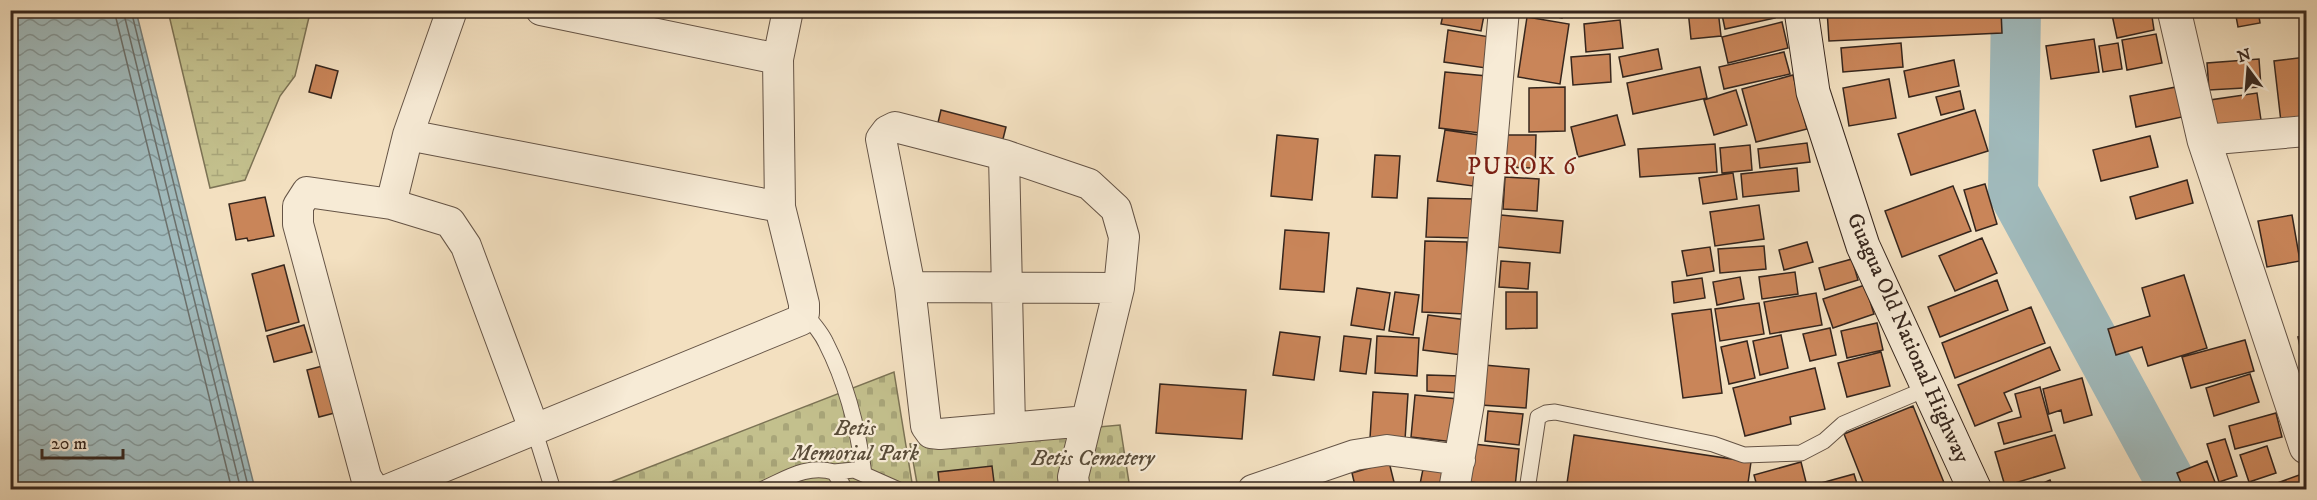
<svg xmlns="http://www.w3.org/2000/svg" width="2317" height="500" font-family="'IM FELL DW Pica',serif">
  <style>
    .wetland { fill: url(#wetland-marsh); stroke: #7c7355; stroke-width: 1.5 }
    .cemetery { fill: url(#cemetery-stones); stroke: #7c7355; stroke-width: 1.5 }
    .water { fill: url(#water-waves); stroke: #767f7c; stroke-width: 1.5 }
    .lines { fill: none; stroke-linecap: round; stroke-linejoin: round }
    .shore { stroke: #6b706c; stroke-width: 1.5 }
    .river { stroke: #a0babc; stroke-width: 50 }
    .building { fill: #c98559; stroke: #36261d; stroke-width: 1.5 }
    .service-casing { stroke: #655446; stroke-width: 17 }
    .minor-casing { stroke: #655446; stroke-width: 32 }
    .tertiary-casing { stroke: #655446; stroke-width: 35 }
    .secondary-casing { stroke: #36261d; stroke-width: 35 }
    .service { stroke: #f7ebd6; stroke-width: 15 }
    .minor { stroke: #f7ebd6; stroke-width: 30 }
    .tertiary { stroke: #f7ebd6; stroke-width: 33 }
    .secondary { stroke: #f7ebd6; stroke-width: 33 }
    .labels { text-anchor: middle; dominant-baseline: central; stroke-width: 4.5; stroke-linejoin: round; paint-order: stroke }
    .street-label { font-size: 22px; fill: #36261d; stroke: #f7ebd6 }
    .park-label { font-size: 22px; font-style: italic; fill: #594c39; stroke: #f7ebd6 }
    .neighbourhood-label { font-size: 24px; letter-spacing: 1.5px; fill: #7a1f14; stroke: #f7ebd6 }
  </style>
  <defs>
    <pattern id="wetland-marsh" width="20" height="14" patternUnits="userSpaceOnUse" patternTransform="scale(1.5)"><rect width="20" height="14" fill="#c3c08d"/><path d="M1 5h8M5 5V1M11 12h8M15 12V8" fill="none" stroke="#a8a579"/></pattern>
    <pattern id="cemetery-stones" width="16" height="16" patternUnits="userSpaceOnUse" patternTransform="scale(1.5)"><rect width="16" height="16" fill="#c3c08d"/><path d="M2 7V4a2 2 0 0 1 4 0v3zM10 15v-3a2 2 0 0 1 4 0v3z" fill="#a8a579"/></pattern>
    <pattern id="water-waves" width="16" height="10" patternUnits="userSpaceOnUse" patternTransform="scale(1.5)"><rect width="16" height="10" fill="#a0babc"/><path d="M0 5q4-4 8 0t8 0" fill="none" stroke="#839798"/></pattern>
  </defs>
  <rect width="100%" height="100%" fill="#f3e0c0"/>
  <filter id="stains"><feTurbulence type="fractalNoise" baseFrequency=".00333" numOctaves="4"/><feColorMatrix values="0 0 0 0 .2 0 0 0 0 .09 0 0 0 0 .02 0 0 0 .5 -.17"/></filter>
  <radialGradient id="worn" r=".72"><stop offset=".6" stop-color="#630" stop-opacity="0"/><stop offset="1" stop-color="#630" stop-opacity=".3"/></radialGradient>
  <path class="wetland" d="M298 10 310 13 295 76 280 96 245 180 210 188 168 11Z"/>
  <path class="cemetery" d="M894 372 913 489H593Z
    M1120 425 1130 489H918L910 444Z"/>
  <path class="water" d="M10 11H136L255 489H11Z"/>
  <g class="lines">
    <path class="shore" d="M114 10 232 490
      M123 10 241 490
      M131 10 249 490"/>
    <path class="river" d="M2016 10 2013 192 2175 490"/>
  </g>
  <path class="building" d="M1444 10H1485L1481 31 1441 24Z
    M1529 10H1564L1562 18Z
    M1688 10H1718L1721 36 1691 39Z
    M1721 10H1773L1775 18 1725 29Z
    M1827 10H2001L2002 33 1829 41Z
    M2111 10H2151L2154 30 2117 38Z
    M2258 10 2260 23 2238 27 2235 11Z
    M1527 17 1569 24 1560 84 1518 77Z
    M1620 20 1623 48 1586 52 1584 24Z
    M1782 22 1788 48 1728 63 1722 37Z
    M1448 30 1490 37 1486 68 1444 62Z
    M2156 34 2162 63 2127 70 2122 40Z
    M2094 39 2099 72 2051 79 2046 46Z
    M1901 43 1903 67 1843 72 1841 48Z
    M2118 43 2122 69 2103 72 2099 46Z
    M1658 49 1662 69 1623 77 1619 57Z
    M1784 52 1790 74 1724 89 1719 67Z
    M1610 54 1611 82 1573 85 1571 57Z
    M2306 57V119L2281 122 2274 61Z
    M2259 59 2261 87 2209 90 2207 63Z
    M1954 60 1959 86 1909 97 1904 71Z
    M316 65 338 71 331 98 309 92Z
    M1700 67 1707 98 1633 114 1627 83Z
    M1445 72 1487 76 1480 133 1439 128Z
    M1793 75 1807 129 1756 142 1742 89Z
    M1889 79 1896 118 1849 126 1843 88Z
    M1565 87V131L1529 132V88Z
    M2176 87 2182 117 2136 127 2130 96Z
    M1736 90 1747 125 1714 135 1704 100Z
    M1960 91 1964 109 1941 115 1936 97Z
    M2257 93 2261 120 2214 126 2210 100Z
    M941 110 1006 127 1001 147 936 131Z
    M1975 110 1988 151 1911 175 1898 134Z
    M1617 115 1625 145 1578 157 1571 127Z
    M1445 130 1479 135 1473 186 1437 181Z
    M1277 135 1318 139 1312 200 1271 196Z
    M1500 135H1536L1535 168 1501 167Z
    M2150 136 2158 167 2101 181 2093 150Z
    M1807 143 1810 162 1760 168 1758 149Z
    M1715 144 1717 172 1640 177 1638 149Z
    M1750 145 1752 170 1722 173 1720 148Z
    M1375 155 1400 156 1397 198 1372 197Z
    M1797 168 1799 191 1743 197 1741 174Z
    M1733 173 1737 199 1703 204 1699 178Z
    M1505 177 1539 179 1537 211 1503 209Z
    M2187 180 2193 203 2136 219 2130 197Z
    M1985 184 1997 224 1976 231 1964 190Z
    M1953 186 1971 231 1902 257 1885 211Z
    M265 197 274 236 248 241 247 238 236 240 229 204Z
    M1428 198 1475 199 1474 238 1426 237Z
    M1759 205 1764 239 1715 246 1710 212Z
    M1501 215 1563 221 1560 253 1497 247Z
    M2292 215 2300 261 2267 267 2258 221Z
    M1285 230 1329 233 1324 292 1280 289Z
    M1982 238 1997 273 1955 291 1939 256Z
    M1425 241 1467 242 1465 314 1422 312Z
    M1807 242 1813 262 1784 270 1779 250Z
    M1764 246 1766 269 1720 273 1718 249Z
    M1710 247 1714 271 1687 276 1682 251Z
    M1852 259 1858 280 1825 290 1819 268Z
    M1501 261 1530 263 1528 289 1499 287Z
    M284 265 299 322 266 331 252 274Z
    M1795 272 1798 294 1762 299 1759 277Z
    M2184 275 2207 348 2148 366 2142 347 2116 355 2108 329 2150 316 2142 288Z
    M1740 277 1744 299 1717 305 1713 282Z
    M1702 278 1705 298 1674 303 1672 282Z
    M1997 280 2008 310 1940 337 1928 307Z
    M1865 285 1874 314 1833 328 1823 299Z
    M1357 288 1390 293 1384 330 1351 325Z
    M1395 292 1419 295 1413 335 1389 331Z
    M1506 292H1537V328L1506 329Z
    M1816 293 1822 325 1770 334 1764 302Z
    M1759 303 1764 334 1720 341 1715 309Z
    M2031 307 2045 343 1955 378 1942 343Z
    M1711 309 1722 393 1683 398 1672 314Z
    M1428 315 1467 320 1462 355 1423 350Z
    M1877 323 1883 350 1847 358 1841 331Z
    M304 325 312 352 274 362 267 336Z
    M2306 327V361L2303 362 2298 337 2306 336 2304 328Z
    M1830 328 1836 355 1810 361 1803 334Z
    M1280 332 1320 337 1314 380 1273 375Z
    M1781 335 1788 368 1760 375 1753 341Z
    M1344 336 1371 339 1366 374 1340 371Z
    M1377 336 1419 338 1417 376 1375 373Z
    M2245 340 2254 371 2191 388 2182 357Z
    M1747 341 1755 378 1729 384 1721 347Z
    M2050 347 2060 370 2004 393 2012 411 1975 426 1958 385Z
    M1881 352 1890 386 1847 397 1838 363Z
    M334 363 346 410 319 417 307 370Z
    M1484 365 1529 369 1526 408 1481 405Z
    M1815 368 1825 409 1790 417 1791 424 1745 436 1733 388Z
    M2250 374 2259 402 2214 416 2206 388Z
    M1427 375 1461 376 1460 393 1427 391Z
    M2082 378 2092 415 2064 423 2061 410 2049 414 2043 389Z
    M1160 384 1246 390 1242 439 1156 433Z
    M2040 387 2052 431 2004 444 1998 423 2021 417 2015 394Z
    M1373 392 1408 394 1405 440 1370 438Z
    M1415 395 1459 399 1454 442 1411 437Z
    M1913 406 1947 490H1866L1844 434Z
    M1488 411 1523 414 1519 445 1485 441Z
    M2276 413 2282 437 2235 449 2229 426Z
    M1574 435 1751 462 1747 490H1566Z
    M2055 435 2065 468 2005 486 1995 452Z
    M2225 439 2237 476 2219 482 2207 444Z
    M1473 444 1519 449 1515 487 1469 482Z
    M2267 446 2276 473 2249 482 2240 455Z
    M2207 461 2218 490H2184L2177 473Z
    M1389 462 1396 490H1356L1352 473Z
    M1801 462 1808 490H1758L1754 475Z
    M1424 464 1453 468 1450 490 1419 489Z
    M992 466 995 490H940L938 472Z
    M1854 474 1859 490H1811L1810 486Z
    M2302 474 2306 490H2258Z
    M2050 480 2054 490H2028Z"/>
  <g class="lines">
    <defs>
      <path id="service" d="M804 313C812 322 821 332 826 343 847 384 858 429 864 474
        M534 429 553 490
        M834 472 854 470 899 490
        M761 490C786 479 807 464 834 472L842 484 843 490
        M1527 490 1538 417 1546 413 1555 412 1713 444 1744 455 1801 453 1824 441 1843 424 1928 388"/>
      <path id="minor" d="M541 10 778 59
        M408 135 780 207
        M2204 140 2306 131
        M1004 155 1010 427
        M391 204 408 135 452 10
        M910 287 1119 288
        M377 490 371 485 366 477 298 224V206L307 192 391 204 450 222 466 246 534 429
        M387 490 801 320 804 313V304L780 207 778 59 788 10
        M1075 490 1073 477 1119 288 1124 237 1116 209 1089 184 1004 155 895 127 887 131 881 139 910 287 926 426 931 433 940 434 1087 421
        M1253 490 1355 455 1387 450 1460 460
        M1454 490 1469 403 1504 10"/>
      <path id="tertiary" d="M2174 10 2204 140 2306 447"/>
      <path id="secondary" d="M1801 10 1813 92 1863 246 1975 490"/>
    </defs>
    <use href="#service" class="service-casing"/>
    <use href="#minor" class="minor-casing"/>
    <use href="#tertiary" class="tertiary-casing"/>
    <use href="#secondary" class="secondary-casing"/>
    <use href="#service" class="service"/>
    <use href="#minor" class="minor"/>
    <use href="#tertiary" class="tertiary"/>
    <use href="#secondary" class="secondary"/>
  </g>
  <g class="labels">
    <g class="street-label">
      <text transform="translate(1908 338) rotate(66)">Guagua Old National Highway</text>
    </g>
    <g class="park-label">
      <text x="855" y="428">Betis<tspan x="855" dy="25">Memorial Park</tspan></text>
      <text x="1093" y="458">Betis Cemetery</text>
    </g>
    <g class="neighbourhood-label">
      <text x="1522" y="167">PUROK 6</text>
    </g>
  </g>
  <rect width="2317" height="500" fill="none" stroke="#f3e0c0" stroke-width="36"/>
  <rect x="12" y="12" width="2293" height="476" fill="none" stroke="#36261d" stroke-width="3"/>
  <rect x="18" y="18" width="2281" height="464" fill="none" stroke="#36261d" stroke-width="1.5"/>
  <g transform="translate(2248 69) rotate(344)" stroke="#f7ebd6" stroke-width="4.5" paint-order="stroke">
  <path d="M0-4.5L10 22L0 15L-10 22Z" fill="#36261d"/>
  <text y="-9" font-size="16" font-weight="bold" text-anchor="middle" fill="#36261d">N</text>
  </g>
  <path d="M42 449v9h81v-9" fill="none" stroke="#36261d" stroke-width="3"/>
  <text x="51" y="449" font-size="18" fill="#36261d" stroke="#f7ebd6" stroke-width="4.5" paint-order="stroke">20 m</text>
  <rect width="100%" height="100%" filter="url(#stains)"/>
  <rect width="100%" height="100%" fill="url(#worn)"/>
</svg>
